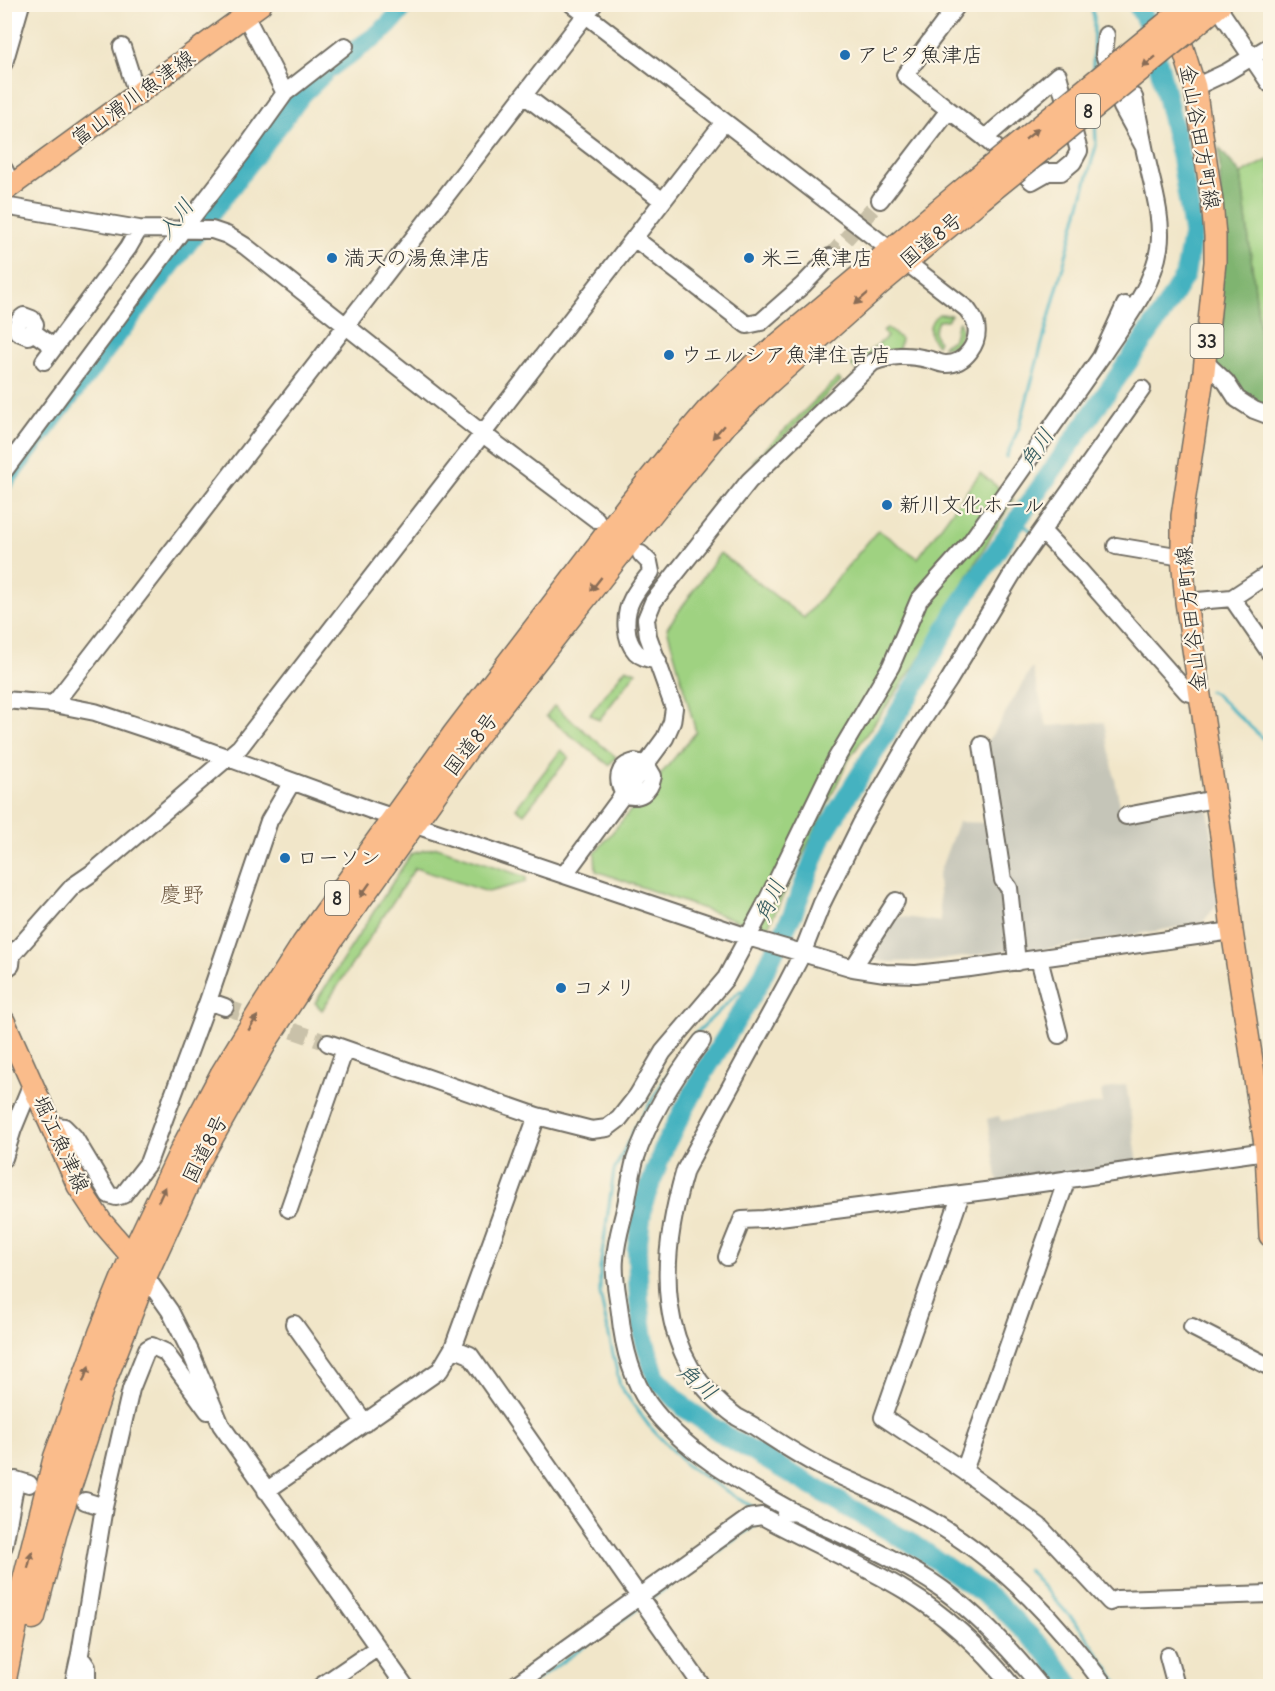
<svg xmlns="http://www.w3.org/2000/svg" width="1275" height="1691" font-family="'Comic Neue','Klee One',sans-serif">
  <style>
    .industrial { fill: #c5c5b8 }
    .green { fill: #9fd281; stroke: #657e56; stroke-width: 1.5 }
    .forest { fill: #7fb46f; stroke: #55704d; stroke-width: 1.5 }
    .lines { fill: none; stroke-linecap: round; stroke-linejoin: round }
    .stream { stroke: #44b2c0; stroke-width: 3 }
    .river { stroke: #44b2c0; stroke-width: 20 }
    .minor-tunnel { stroke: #c9c1a9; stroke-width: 16; stroke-dasharray: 16 8; stroke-linecap: butt }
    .minor-casing { stroke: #706c62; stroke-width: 20 }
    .major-casing { stroke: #706c62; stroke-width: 24 }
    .highway-casing { stroke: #706c62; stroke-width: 27 }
    .minor { stroke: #fff; stroke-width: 16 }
    .major { stroke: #fabc8b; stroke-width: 21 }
    .highway { stroke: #fabc8b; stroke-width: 24 }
    .highway-bridge-casing { stroke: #706c62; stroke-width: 27; stroke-linecap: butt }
    .highway-bridge { stroke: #fabc8b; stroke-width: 24 }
    .oneway { fill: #886c56 }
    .poi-dot { fill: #1f6fb2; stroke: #fcf5e5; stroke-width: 2 }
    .labels { text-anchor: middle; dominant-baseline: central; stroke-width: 4.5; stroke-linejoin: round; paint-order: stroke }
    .shield { fill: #fcf5e5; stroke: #6a6863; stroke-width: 1.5 }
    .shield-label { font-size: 20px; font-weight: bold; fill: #2b2b2b }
    .poi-label { font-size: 21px; fill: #2b2b2b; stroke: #fcf5e5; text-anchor: start }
    .street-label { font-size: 21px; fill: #2b2b2b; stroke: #fcf5e5 }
    .water-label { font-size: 22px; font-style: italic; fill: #345a5f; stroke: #fcf5e5 }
    .neighbourhood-label { font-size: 22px; fill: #715c45; stroke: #fcf5e5 }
  </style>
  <rect width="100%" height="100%" fill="#fcf5e5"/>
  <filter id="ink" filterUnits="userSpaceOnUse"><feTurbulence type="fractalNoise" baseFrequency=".0167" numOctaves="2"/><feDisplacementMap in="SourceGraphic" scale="12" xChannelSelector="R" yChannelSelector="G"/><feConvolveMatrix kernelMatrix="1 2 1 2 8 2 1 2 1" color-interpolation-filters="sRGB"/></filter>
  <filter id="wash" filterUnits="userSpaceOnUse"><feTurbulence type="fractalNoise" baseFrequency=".008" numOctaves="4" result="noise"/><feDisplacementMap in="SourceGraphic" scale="24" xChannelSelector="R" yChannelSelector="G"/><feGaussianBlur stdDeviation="1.35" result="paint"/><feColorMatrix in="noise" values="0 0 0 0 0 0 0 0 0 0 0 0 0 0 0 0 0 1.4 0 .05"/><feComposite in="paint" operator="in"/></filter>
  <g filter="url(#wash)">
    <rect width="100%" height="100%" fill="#f1e6c9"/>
    <path class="industrial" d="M1032 667 1047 726 1104 722 1120 806 1206 795 1221 900 1202 923 1133 935 1046 949 1009 951 932 961 888 962 864 959 890 915 941 922 938 876 958 822 990 823 980 750 995 731Z
      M1126 1084 1138 1164 998 1182 987 1119 999 1116 1001 1121 1103 1103 1101 1091Z"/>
    <path class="green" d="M1270 159V337L1263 358 1241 174Z
      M939 314 951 315 947 320 938 321 934 331 936 338 939 341 937 345C927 336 927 322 939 314Z
      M959 321C964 331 960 338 954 346L943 347 945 343C959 341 953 330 959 321Z
      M887 328 901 339 899 349 855 369 851 366 887 337 883 331Z
      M838 378 841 381 757 463 753 461Z
      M980 473 1013 499 916 664 849 759 766 931 596 871 595 853 696 732 667 628 720 553 804 618 878 530 918 558Z
      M626 668 636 672 599 720 590 714Z
      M554 706 616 757 609 765 546 716Z
      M561 750 569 757 524 814 516 808Z
      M437 847 526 877V882L488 892 415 868 322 1010 315 1003 411 854Z"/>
    <path class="forest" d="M1219 148 1241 174 1263 358 1270 367V408C1242 400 1232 387 1214 365L1222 258Z"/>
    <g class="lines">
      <path class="stream" d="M1090 4 1094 17 1093 72
        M1006 457 1019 428 1096 146 1095 117
        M1018 519 1033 533
        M1209 691 1215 694 1270 745
        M754 1511 753 1508 686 1465 649 1426 620 1386 600 1294V1268L614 1171 635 1128 689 1040 740 991 757 987
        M1028 1570 1083 1631 1120 1686
        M649 1600 758 1523
        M528 1686 639 1608"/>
      <path class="river" d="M4 482 304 92C314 83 324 72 335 64 364 42 384 37 405 4
        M1071 1686 1048 1654 997 1603 919 1548 724 1435 685 1408 656 1378 644 1339 639 1300 637 1249 643 1204 665 1145 705 1071 757 987 793 913 823 835 918 681 955 612 1018 519 1161 315 1185 275 1193 231 1181 158 1150 28 1137 4"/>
    </g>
  </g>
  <g filter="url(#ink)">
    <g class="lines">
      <path class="minor-tunnel" d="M830 257 880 200
        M225 1007 328 1043"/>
      <defs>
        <path id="minor" d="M1217 6 1270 84
          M1106 35 1104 54 1122 107 1144 147 1134 97
          M122 47 137 94
          M4 63 21 4
          M1195 87 1227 72 1270 46
          M285 93 345 46
          M524 95 663 201
          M949 110 985 138 1058 75 1079 151 1073 162 1061 172H1048L1032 181 985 138
          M4 169 12 186
          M880 200 949 110 905 75 958 4
          M4 206 139 229 212 230 227 235 245 246 483 434 596 519
          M634 238 747 325 761 322 803 285 830 257
          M1125 305 1101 357C1123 323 1153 288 1159 248 1164 218 1150 177 1144 147
          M33 332 28 336 18 332C17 324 18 320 24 316L32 319 35 324 33 332 54 347
          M44 361 128 248 139 229
          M1205 362 1226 382 1237 399 1254 410 1270 416
          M4 471 184 228 245 149 285 93 245 15
          M1042 531 1081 572 1187 692 1199 695
          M1116 546 1182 557
          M641 554 649 562 651 572C645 580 637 589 632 599 624 614 624 639 636 652 642 658 650 659 658 661
          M1232 598 1270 653
          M1186 602 1232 598 1270 573
          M4 700 54 704 95 712 179 740 371 810 564 875 748 937 853 968 885 973 916 974 970 968 1232 931
          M54 704 594 4
          M982 745 1003 880 1009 888 1017 962
          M635 762 646 764 653 776C650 792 639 800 624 794 616 780 617 766 635 762Z
          M1126 816 1215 799
          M564 875 665 738 672 722 674 708 648 636 646 619 653 602 749 481 873 362C892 355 907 354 927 359 933 360 940 364 946 364 965 364 980 343 976 325 975 319 970 314 967 309L572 4
          M1039 959 1059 1035
          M853 968 896 901
          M4 970 11 965 12 955 73 886 92 873 240 747 724 122
          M208 1001 225 1007
          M702 1041C675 1076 649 1118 635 1160 631 1175 629 1190 626 1205 622 1223 616 1240 615 1259 613 1276 618 1296 620 1313 623 1343 631 1378 649 1404 685 1453 742 1483 794 1512
          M328 1043 537 1116 592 1130 607 1128 619 1119 637 1096 663 1052 726 978 764 907 836 759 891 666 919 600 970 543 1101 357
          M51 1125 64 1127 74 1137 109 1195 116 1197 123 1195 148 1163 208 1001 269 821 292 782
          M4 1158 13 1129 32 1083
          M961 1194 883 1417 964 1471 1067 1179
          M289 1209 345 1049
          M727 1257 742 1220 764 1219 993 1190 1266 1151
          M141 1270 170 1311 190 1351 221 1425 405 1686
          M294 1324 365 1423
          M1192 1327 1270 1367
          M453 1348 470 1355 702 1686
          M964 1471 1039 1526 1110 1602 1117 1599 1270 1594
          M266 1491 440 1370 453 1348 537 1116
          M104 1507 131 1389 147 1349 152 1346 165 1352 208 1411
          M785 1513 794 1512C841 1535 900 1559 942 1589 979 1616 1011 1650 1040 1686
          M4 1546 16 1480 29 1484
          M1168 1656 1176 1686
          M83 1661 87 1667V1686
          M73 1686 80 1654 104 1507 85 1501
          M321 1686 377 1648
          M514 1686 749 1518 762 1516C809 1542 860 1563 906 1591 947 1616 982 1649 1012 1686
          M1105 1686C1059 1624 1007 1567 940 1526 905 1504 868 1489 831 1472 804 1459 781 1444 757 1428 751 1424 744 1421 737 1417 652 1357 659 1258 685 1170L787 983 802 954 822 903 861 824 912 736 949 680 1019 563 1142 389"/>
        <path id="major" d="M1169 4 1195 87 1212 201 1215 236V262L1204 371 1182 516V557L1186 602 1223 849 1232 931 1266 1151 1270 1236
          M4 191 261 4
          M4 1021 78 1186 101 1221 132 1257"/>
        <path id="highway" d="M1194 25 1219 4
          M33 1617 56 1527 102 1386 145 1275 196 1164 267 1038 331 939 472 741 655 508 725 424 767 383 878 284 981 198
          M4 1679 21 1596 56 1457 101 1333 132 1257 184 1147 222 1075 261 1011 304 944 455 734 629 506 678 446 708 411 754 366 970 185"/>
      </defs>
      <use href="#minor" class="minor-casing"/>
      <use href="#major" class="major-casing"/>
      <use href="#highway" class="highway-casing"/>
      <use href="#minor" class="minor"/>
      <use href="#major" class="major"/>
      <use href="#highway" class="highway"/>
      <defs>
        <path id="highway-bridge" d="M970 185 1183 11
          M981 198 1194 25"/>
      </defs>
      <use href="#highway-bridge" class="highway-bridge-casing"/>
      <use href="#highway-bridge" class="highway-bridge"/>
    </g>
    <defs><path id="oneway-solid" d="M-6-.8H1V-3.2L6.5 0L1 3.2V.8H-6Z" transform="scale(1.5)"/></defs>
    <g class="oneway">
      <use href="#oneway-solid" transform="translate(1149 62) rotate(141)"/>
      <use href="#oneway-solid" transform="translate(1032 134) rotate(-39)"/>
      <use href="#oneway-solid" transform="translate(861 299) rotate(139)"/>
      <use href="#oneway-solid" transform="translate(718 432) rotate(131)"/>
      <use href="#oneway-solid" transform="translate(596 584) rotate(128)"/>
      <use href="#oneway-solid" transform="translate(365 890) rotate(125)"/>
      <use href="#oneway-solid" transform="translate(253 1023) rotate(-59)"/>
      <use href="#oneway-solid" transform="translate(162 1194) rotate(-65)"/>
      <use href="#oneway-solid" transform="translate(86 1374) rotate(-70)"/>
      <use href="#oneway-solid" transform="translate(30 1560) rotate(-76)"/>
    </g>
  </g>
  <g class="poi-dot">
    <circle cx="845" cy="55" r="6"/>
    <circle cx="332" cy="258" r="6"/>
    <circle cx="749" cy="258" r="6"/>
    <circle cx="669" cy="355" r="6"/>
    <circle cx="887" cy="505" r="6"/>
    <circle cx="285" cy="858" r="6"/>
    <circle cx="561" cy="988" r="6"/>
  </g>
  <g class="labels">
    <g class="shield">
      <rect x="1076" y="94" width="24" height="34" rx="4.5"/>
      <rect x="1190.5" y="324" width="33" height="34" rx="4.5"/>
      <rect x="325" y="881" width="24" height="34" rx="4.5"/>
    </g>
    <g class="shield-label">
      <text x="1088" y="111">8</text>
      <text x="1207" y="341">33</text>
      <text x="337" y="898">8</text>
    </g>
    <g class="poi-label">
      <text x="857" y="55">アピタ魚津店</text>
      <text x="344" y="258">満天の湯魚津店</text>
      <text x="761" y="258">米三 魚津店</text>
      <text x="681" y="355">ウエルシア魚津住吉店</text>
      <text x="899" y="505">新川文化ホール</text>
      <text x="297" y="858">ローソン</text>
      <text x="573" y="988">コメリ</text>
    </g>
    <g class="street-label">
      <text transform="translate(133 98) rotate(-36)">富山滑川魚津線</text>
      <text transform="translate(1200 137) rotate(80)">金山谷田方町線</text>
      <text transform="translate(931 240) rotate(-40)">国道8号</text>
      <text transform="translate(1191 619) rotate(-96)">金山谷田方町線</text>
      <text transform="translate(471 744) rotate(-52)">国道8号</text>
      <text transform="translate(61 1144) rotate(65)">堀江魚津線</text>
      <text transform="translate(205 1149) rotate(-63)">国道8号</text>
    </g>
    <g class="water-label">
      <text transform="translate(176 219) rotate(-52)">入川</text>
      <text transform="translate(1037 449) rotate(-56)">角川</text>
      <text transform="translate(770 901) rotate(-66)">角川</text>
      <text transform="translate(697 1382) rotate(41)">角川</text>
    </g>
    <g class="neighbourhood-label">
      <text x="182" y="895">慶野</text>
    </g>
  </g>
  <rect width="1275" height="1691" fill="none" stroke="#fcf5e5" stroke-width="24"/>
</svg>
